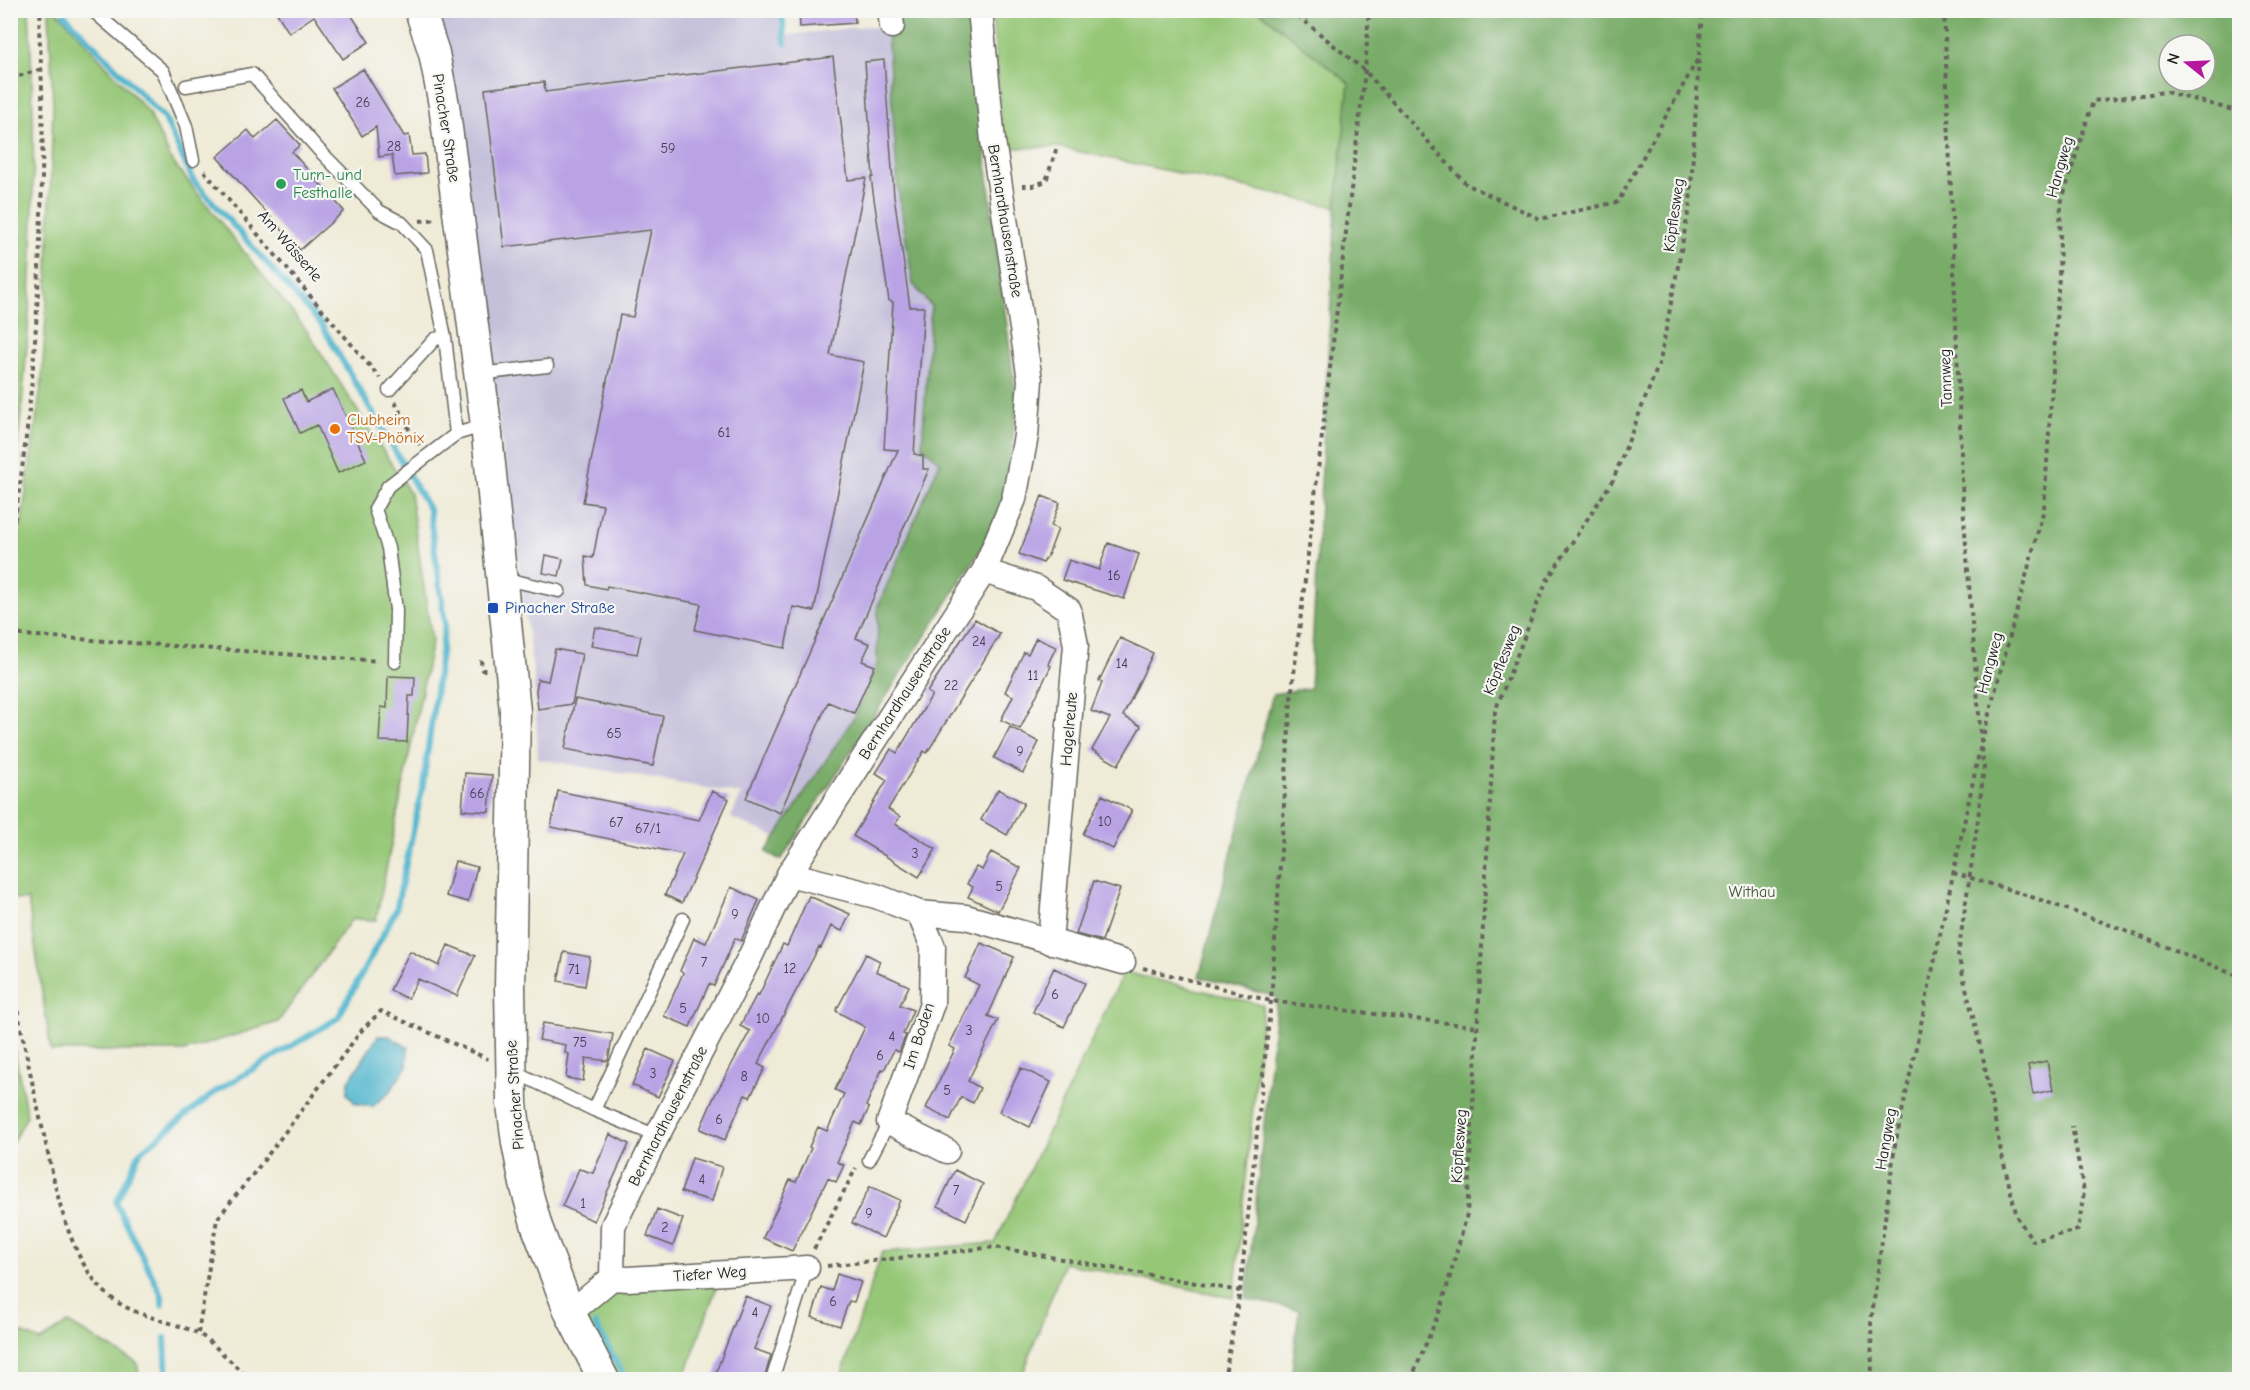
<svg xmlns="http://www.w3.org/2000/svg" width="2250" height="1390" font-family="'Comic Neue',sans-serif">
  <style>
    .industrial { fill: #c5c0da }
    .green { fill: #96c777; stroke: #59724a; stroke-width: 1.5 }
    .forest { fill: #78ac68; stroke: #4a6442; stroke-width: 1.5; fill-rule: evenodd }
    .water { fill: #50b5ce; stroke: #366875; stroke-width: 1.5 }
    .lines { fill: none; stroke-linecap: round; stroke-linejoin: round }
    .stream { stroke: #50b5ce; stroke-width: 6 }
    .building { fill: #b9a3e5 }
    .service-casing { stroke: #66645d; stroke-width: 15 }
    .minor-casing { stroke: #66645d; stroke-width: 27 }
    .tertiary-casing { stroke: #66645d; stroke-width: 33 }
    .path { stroke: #66645d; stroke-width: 4; stroke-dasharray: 4.5 4.5; stroke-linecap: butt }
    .service { stroke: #fff; stroke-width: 12 }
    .minor { stroke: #fff; stroke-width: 24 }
    .tertiary { stroke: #fff; stroke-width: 30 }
    .leisure-dot { fill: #2e9e5b; stroke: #f6f6f2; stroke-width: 2 }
    .food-dot { fill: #e8710a; stroke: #f6f6f2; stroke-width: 2 }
    .transit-dot { fill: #1a4fb4; stroke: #f6f6f2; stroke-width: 2 }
    .labels { text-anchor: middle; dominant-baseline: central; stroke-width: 4.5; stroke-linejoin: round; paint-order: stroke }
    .number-label { font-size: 14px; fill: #433e4e }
    .street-label { font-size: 16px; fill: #1c1c1c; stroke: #f6f6f2 }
    .leisure-label { font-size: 16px; fill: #27864d; stroke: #f6f6f2; text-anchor: start }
    .food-label { font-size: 16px; fill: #c56008; stroke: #f6f6f2; text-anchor: start }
    .transit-label { font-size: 16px; fill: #164399; stroke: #f6f6f2; text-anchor: start }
    .park-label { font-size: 16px; fill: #47583c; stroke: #f6f6f2 }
  </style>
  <rect width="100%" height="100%" fill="#f6f6f2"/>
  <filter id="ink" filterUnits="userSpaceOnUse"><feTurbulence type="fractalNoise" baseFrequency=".0167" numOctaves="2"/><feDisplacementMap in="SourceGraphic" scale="12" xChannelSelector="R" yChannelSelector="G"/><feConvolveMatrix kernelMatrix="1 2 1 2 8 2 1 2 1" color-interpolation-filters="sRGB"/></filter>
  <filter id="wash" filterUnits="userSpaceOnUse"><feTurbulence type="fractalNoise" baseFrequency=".008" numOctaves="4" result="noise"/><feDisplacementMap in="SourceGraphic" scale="24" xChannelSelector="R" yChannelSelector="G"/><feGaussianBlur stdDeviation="1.35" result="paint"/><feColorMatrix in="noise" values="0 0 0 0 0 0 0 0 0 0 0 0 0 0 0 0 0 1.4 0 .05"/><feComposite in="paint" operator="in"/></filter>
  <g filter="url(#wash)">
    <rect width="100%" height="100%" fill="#efebd7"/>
    <path class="industrial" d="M781 10 782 36 866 26 887 31 898 189 913 284 931 306 922 446 940 462 878 606 877 665 855 716 776 837 731 818 741 794 538 759 534 679 464 162 434 11Z"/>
    <path class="green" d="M29 10C38 172 34 334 11 494L10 11Z
      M49 11H57L149 113 172 161 307 331 410 493 432 641 376 920 352 919 278 1022 184 1051H51L28 900 11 899 10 603 42 380 47 300 53 106Z
      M992 11H1259L1349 83 1336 207 1057 147 1003 148Z
      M1124 972 1263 1005 1234 1298 1064 1263 1021 1379 840 1380 882 1252 995 1243Z
      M10 1027 27 1116 11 1145H10Z
      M718 1283 684 1379H617L586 1322 589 1307 619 1286Z
      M68 1323 137 1363 140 1379H11V1328L40 1341Z"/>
    <path class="forest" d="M897 11H972L987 169 1017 405 1005 502 982 548 781 860 766 852 855 716 877 665 878 606 940 462 922 446 931 306 913 284 898 189 887 31Z
      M1259 11H2239V1379H1291L1299 1310 1246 1299 1277 997 1199 977 1273 694 1310 688 1336 207 1349 83ZM2169 45H2205V81H2169Z"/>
    <path class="water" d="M378 1036H389L408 1047 407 1066 389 1093 372 1107 355 1103 347 1094 349 1081Z"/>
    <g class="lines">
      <path class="stream" d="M782 10 785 44
        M64 14 165 119 193 180 321 324 429 509 445 624 423 785 396 910 338 1018 218 1090 140 1152 116 1203 162 1296V1305
        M595 1324 626 1380
        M165 1338 167 1380"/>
    </g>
    <g id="blocks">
      <path class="building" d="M275 10H348L369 42 343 59 314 16 289 33Z
        M799 10H854L855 23 800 27Z
        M833 57 848 180 866 178 830 355 864 362 814 611 793 607 785 648 695 630 701 604 607 586 606 589 587 585 585 556 593 558 603 505 583 502 620 315 633 317 651 230 504 247 485 89 544 82 545 92Z
        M884 60 894 196 910 307H924L914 454 923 456V469H929L856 638 870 644 862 661 875 666 854 713 828 702 780 813 746 798 898 450 884 449 893 302 889 301 871 178 873 177 865 62Z
        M363 69 404 136 409 135 412 155 425 154 427 173 395 176 392 155 379 157 376 127 362 136 332 88Z
        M277 120 300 145 292 152 344 211 300 250 217 157 248 130 255 139Z
        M333 389 366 460 338 473 317 425 300 433 284 398 301 390 306 402Z
        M1042 496 1060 503 1051 526 1058 529 1049 553 1043 563 1019 554Z
        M1108 543 1139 554 1124 599 1062 580 1069 560 1099 570Z
        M546 555 563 559 559 576 543 573Z
        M975 619 1000 634 927 753 924 751 888 809 900 817 895 824 936 849 919 877 853 836 887 780 876 773 891 749 897 753 932 695 927 692Z
        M595 627 641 636 637 654 591 646Z
        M1036 638 1056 647 1048 664 1051 666 1020 729 1001 720 1013 696 1005 692 1024 652 1028 654Z
        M1120 638 1153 653 1123 716 1141 726 1118 765 1092 750 1110 718 1091 711 1102 683 1099 681Z
        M555 649 582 654 572 704 538 709 536 691 538 679 548 681Z
        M388 676 415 677 414 696H409L407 742 379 741 381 707 387 708Z
        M575 699 663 716 653 766 565 749Z
        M1010 727 1039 742 1023 773 994 758Z
        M465 773 492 775 489 812 462 810Z
        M998 789 1024 803 1007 835 981 820Z
        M558 791 699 820 712 791 729 799 682 903 665 895 683 854 551 827Z
        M1102 795 1132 810 1113 849 1083 834Z
        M991 852 1021 868 998 911 968 897 973 887 967 884 976 867 982 870Z
        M455 861 477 867 468 902 446 896Z
        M1094 881 1120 889 1102 941 1076 934Z
        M731 887 759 900 741 941 735 938 714 986 709 984 690 1027 664 1016 683 973 680 971 694 938 706 943Z
        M809 896 850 914 842 931 831 926 821 948 819 947 758 1064 765 1068 750 1097 745 1095 725 1140 700 1129 714 1097 750 1031 740 1026 757 994 759 995 783 944 787 946Z
        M981 943 1014 957 988 1016 998 1020 968 1081 980 1088 973 1103 961 1097 950 1120 926 1108 955 1049 949 1046 979 985 965 978Z
        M448 945 475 956 457 996 418 979 408 999 390 990 410 951 439 966Z
        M564 952 590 957 585 986 558 981Z
        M866 954 880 961 876 971 909 986 900 1005 913 1010 903 1034 906 1035 899 1052 894 1050 884 1070 882 1069 866 1106 869 1108 861 1125 855 1122 837 1162 844 1165 836 1182 828 1178 792 1251 763 1238 790 1180 796 1182 811 1148 809 1147 818 1127 827 1131 844 1094 835 1090 865 1027 836 1011Z
        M1054 968 1085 983 1064 1027 1033 1012Z
        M543 1023 613 1034 608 1061 586 1058 583 1081 566 1078 569 1054 565 1053 566 1045 539 1040Z
        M648 1049 675 1061 658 1097 632 1085Z
        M2047 1061 2053 1090 2033 1094 2028 1065Z
        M1021 1068 1051 1082 1030 1127 999 1112Z
        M610 1134 629 1144 594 1221 562 1206 579 1169 593 1173Z
        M692 1158 722 1167 712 1201 681 1192Z
        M955 1170 983 1184 966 1220 938 1206Z
        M870 1186 900 1200 883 1238 852 1223Z
        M657 1209 683 1219 673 1246 647 1236Z
        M837 1274 861 1282 854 1302 849 1301 840 1326 812 1317 821 1287 832 1291Z
        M745 1296 771 1306 754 1349 771 1355 764 1380H713Z"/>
    </g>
  </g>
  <g filter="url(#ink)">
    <use href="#blocks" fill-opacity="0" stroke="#66645d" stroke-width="1.5"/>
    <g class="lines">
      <defs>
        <path id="service" d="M92 10 163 71 186 126 193 160
          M186 86 252 74 318 149 379 211 402 223 427 250 445 337 456 434
          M480 374 547 366
          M389 390 435 339 445 337
          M503 584 519 582 559 591
          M395 662 396 610 388 548 375 509 388 486 456 434 486 425
          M513 1071 594 1110 657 1136
          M594 1110 683 919
          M869 1160 889 1122
          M772 1380 807 1268"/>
        <path id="minor" d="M890 10 892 26
          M984 571 1036 588 1069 610 1076 645 1050 942
          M789 874 876 896 919 913 966 917 1123 962
          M919 913 933 947 932 1004 889 1122 947 1151
          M612 1278 628 1279 807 1268
          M570 1313 612 1278 613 1226 657 1136 751 955 789 874 984 571 1014 499 1026 436 1030 380 993 141 980 10"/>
        <path id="tertiary" d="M420 10 434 53 444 105 486 425 515 711 510 988 512 1104 517 1143 525 1184 537 1227 570 1313 604 1380"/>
      </defs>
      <use href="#service" class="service-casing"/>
      <use href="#minor" class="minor-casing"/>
      <use href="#tertiary" class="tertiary-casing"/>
      <path class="path" d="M1291 10 1365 71 1466 184 1540 219 1618 202 1699 57
        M1944 10 1963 505 1981 741
        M19 76 42 69
        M204 171 380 378
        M1022 186H1033L1046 181 1057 147
        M420 221 437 219
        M395 402 413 437 420 445
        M10 547C28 445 37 342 40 239 43 168 44 99 39 29L41 10
        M10 634 379 661
        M481 660 482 670H486
        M1981 748 1984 767 1977 827 1958 955 1985 1066 1999 1143 2017 1217 2033 1241 2078 1230 2084 1192 2072 1126
        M1953 873C2051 900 2146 938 2240 977
        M1143 968 1271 1001 1479 1027
        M10 975C21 1027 31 1079 43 1131 55 1183 66 1257 108 1295 133 1317 166 1319 195 1332 208 1337 238 1369 250 1380
        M814 1249 856 1168
        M827 1266 995 1247 1240 1291
        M198 1333 217 1219 258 1168 362 1030 381 1011 488 1059
        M1224 1380 1240 1291 1271 1001 1291 699 1365 71 1369 10
        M1411 1380 1442 1305 1467 1214 1495 711 1546 582 1613 480 1660 361 1690 203 1702 10
        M1872 1380 1871 1322 1895 1145 1981 744 2044 509 2059 276 2061 203 2093 101 2166 92 2240 112"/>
      <use href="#service" class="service"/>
      <use href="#minor" class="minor"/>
      <use href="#tertiary" class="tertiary"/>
    </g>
  </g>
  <circle class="leisure-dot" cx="281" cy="184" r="6"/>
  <circle class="food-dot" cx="335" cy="429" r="6"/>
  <rect class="transit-dot" x="487" y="602" width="12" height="12" rx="3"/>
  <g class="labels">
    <g class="number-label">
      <text x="363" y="102">26</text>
      <text x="394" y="146">28</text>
      <text x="668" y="148">59</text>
      <text x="724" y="432">61</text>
      <text x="1114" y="575">16</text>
      <text x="979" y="641">24</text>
      <text x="1122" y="663">14</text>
      <text x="1033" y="675">11</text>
      <text x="951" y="685">22</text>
      <text x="614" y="733">65</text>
      <text x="1020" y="751">9</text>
      <text x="477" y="793">66</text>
      <text x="1105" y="821">10</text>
      <text x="616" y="822">67</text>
      <text x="648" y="828">67/1</text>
      <text x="915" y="853">3</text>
      <text x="999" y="886">5</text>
      <text x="735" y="914">9</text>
      <text x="704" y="962">7</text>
      <text x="790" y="968">12</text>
      <text x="574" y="969">71</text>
      <text x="1055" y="994">6</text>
      <text x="683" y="1008">5</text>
      <text x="763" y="1018">10</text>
      <text x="969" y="1030">3</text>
      <text x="892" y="1036">4</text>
      <text x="580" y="1042">75</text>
      <text x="880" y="1055">6</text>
      <text x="653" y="1073">3</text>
      <text x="744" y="1076">8</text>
      <text x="947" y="1090">5</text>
      <text x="719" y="1119">6</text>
      <text x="702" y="1179">4</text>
      <text x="956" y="1190">7</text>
      <text x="583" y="1203">1</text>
      <text x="869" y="1213">9</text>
      <text x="665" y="1227">2</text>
      <text x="833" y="1301">6</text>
      <text x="755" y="1312">4</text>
    </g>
    <g class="street-label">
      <text transform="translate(446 128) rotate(81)">Pinacher Straße</text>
      <text transform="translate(2060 167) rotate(-74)">Hangweg</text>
      <text transform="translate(1674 215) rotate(-82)">Köpflesweg</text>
      <text transform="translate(1005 221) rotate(81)">Bernhardhausenstraße</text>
      <text transform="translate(290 246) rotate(49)">Am Wässerle</text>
      <text transform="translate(1946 378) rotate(-92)">Tannweg</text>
      <text transform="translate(1502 660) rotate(-68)">Köpflesweg</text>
      <text transform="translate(1990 663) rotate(-75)">Hangweg</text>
      <text transform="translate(905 693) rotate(-57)">Bernhardhausenstraße</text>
      <text transform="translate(1069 729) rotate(-85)">Hagelreute</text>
      <text transform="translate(919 1036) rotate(-72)">Im Boden</text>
      <text transform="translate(515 1095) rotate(-94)">Pinacher Straße</text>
      <text transform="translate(668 1116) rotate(-63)">Bernhardhausenstraße</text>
      <text transform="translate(1886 1139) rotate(-80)">Hangweg</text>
      <text transform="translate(1459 1146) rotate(-86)">Köpflesweg</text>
      <text transform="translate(710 1274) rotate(-4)">Tiefer Weg</text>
    </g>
    <g class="leisure-label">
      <text x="293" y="175">Turn- und<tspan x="293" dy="18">Festhalle</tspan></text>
    </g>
    <g class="food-label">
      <text x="347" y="420">Clubheim<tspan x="347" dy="18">TSV-Phönix</tspan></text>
    </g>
    <g class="transit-label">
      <text x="505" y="608">Pinacher Straße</text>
    </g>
    <g class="park-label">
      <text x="1752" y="892">Withau</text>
    </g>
  </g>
  <rect width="2250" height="1390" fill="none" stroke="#f6f6f2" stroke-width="36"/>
  <g transform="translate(2187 63) rotate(288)"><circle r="28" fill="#f6f6f2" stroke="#9f9f9c" stroke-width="1.5"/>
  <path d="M0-4.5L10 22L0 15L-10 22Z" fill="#b5179e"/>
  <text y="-9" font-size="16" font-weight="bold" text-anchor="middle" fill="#1c1c1c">N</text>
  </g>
</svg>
